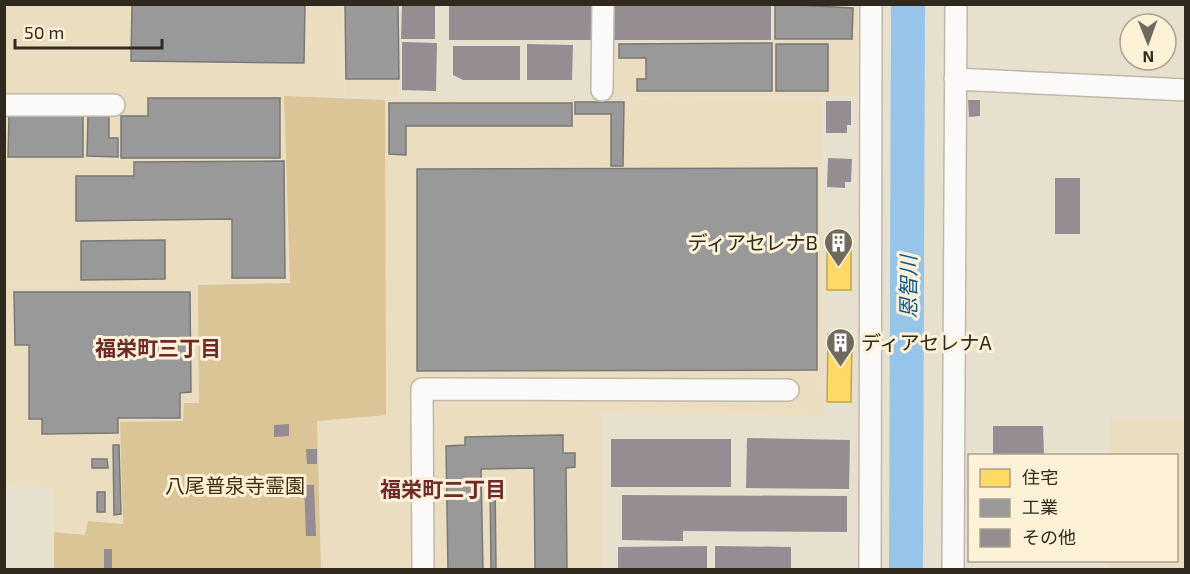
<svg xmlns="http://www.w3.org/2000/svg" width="1190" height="574" font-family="'Exo 2','Noto Sans JP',sans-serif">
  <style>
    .built { fill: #ebddc0 }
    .green { fill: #dbc495 }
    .homes { fill: #ffd966; stroke: #c1a450; stroke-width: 1.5 }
    .industry { fill: #999; stroke: #7a7874; stroke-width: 1.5 }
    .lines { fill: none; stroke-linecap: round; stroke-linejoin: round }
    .river { stroke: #97c4e9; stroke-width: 34 }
    .building { fill: #968d92 }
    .minor-casing { stroke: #bfb8ab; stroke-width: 24 }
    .minor { stroke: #fcfaf8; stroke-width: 21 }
    .labels { text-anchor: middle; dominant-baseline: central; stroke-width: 6; stroke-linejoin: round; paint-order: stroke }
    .poi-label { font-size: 20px; fill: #302a1e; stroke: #fdf1d8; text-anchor: end }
    .park-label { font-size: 20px; fill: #3f2f09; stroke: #fdf1d8 }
    .water-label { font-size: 21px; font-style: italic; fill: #06568e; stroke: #fdf1d8 }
    .neighbourhood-label { font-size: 21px; font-weight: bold; fill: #70292a; stroke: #fdf1d8 }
  </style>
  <rect width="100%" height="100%" fill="#e8e0ce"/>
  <path class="built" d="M5 5H343L344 97H284L289 282 198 283 200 403H184V421L120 422 122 523 88 521 85 535 54 531V489L5 484V286L97 285H5Z
    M344 5H399V98L345 97Z
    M774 5H857L856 96 608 98V44L773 42Z
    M821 98 824 416 602 413 603 569H321L317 421 386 415 385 100Z
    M1110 419H1185V569H1108V561L1176 560V456L1109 455Z"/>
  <path class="green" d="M284 96 385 100 386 415 317 421 321 569H54V532L85 535 88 521 123 524 120 422 183 421 184 403H199L198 285 290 283Z"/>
  <path class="homes" d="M827 245 851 246V290H827Z
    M828 334H852L851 402H827Z"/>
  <path class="industry" d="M132 4H305L304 63 131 61Z
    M345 4H398L399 79H346Z
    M775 4 853 8 852 39H775Z
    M772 43V91H637V79H646V58H619V44Z
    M776 44H828V91H776Z
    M148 98H280V158H121V116H148Z
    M575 102H624L623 166H611V114H575Z
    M389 103H572V126H406V155L389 154Z
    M88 114H109V138H118V157L87 156Z
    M9 115H83V157H8Z
    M284 161 285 278H232V219L76 221V176H134V162Z
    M817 168V370L417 371V169Z
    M165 240V279L81 280V241Z
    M14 292H190L191 392 180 393V418H118V433L42 434V419H29V345H15Z
    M563 435V453H575V467L566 468 567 570H535L534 468 481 469 483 570H448L446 446 465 445V437Z
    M113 445H119L121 514 114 515Z
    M92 459H107L108 468H92Z
    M490 478H495L496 570H491Z
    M97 492H105V512H97Z"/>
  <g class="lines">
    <path class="river" d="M906 570 908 4"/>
  </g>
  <path class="building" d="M402 5 435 6V39H401Z
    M449 5 591 6V40H449Z
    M611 5H771V40H611Z
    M402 42 437 43 436 91 402 90Z
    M527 44 573 45 572 80H527Z
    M453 46H520V80H463L453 75Z
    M968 100H980V116L969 117Z
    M826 101H851V125H847V133H826Z
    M828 158 852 159 851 182H845V188L827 187Z
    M1055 178H1080V234H1055Z
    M289 424V436L274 437V425Z
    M993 426H1043L1044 456H993Z
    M747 438 850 440 849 489 746 488Z
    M611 439H731V487H611Z
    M306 449H317V464H307Z
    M304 485H314L316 536H306Z
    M622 495 847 496V532L683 531V541L622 540Z
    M707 546V570H618V547Z
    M715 546 791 547V570H715Z
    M104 549H112V569H104Z"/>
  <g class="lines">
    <defs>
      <path id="minor" d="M955 79 1186 90
        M602 90 603 4
        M4 105H114
        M423 570 422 389 788 390
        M870 570 871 4
        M953 570 956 4"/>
    </defs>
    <use href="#minor" class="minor-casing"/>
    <use href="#minor" class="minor"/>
  </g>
  <defs>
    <symbol id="building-pin" viewBox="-11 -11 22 30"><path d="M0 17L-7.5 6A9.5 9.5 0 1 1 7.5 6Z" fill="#706a5c" stroke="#fdf1d8"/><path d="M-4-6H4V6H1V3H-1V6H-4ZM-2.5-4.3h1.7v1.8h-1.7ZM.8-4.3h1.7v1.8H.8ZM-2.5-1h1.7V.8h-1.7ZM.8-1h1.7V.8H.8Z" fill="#fff"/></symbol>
  </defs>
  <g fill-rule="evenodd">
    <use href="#building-pin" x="822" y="226" width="33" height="45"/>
    <use href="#building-pin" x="824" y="326" width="33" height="45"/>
  </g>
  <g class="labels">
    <g class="poi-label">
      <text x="818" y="242">ディアセレナB</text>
      <text x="861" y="342" text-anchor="start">ディアセレナA</text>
    </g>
    <g class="park-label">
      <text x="235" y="485">八尾普泉寺霊園</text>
    </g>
    <g class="water-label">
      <text transform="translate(907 287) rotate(-90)">恩智川</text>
    </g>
    <g class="neighbourhood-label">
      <text x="158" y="347">福栄町三丁目</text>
      <text x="443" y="488">福栄町二丁目</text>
    </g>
  </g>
  <rect width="1190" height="574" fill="none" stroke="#302a1e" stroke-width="12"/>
  <rect x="968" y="454" width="210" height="108" fill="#fdf1d8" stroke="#aba18e" stroke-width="1.5"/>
  <rect x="980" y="469" width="30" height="18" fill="#ffd966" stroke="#aba18e" stroke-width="1.5"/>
  <text x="1022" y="484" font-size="18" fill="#302a1e">住宅</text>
  <rect x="980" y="499" width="30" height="18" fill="#999999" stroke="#aba18e" stroke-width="1.5"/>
  <text x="1022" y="514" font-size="18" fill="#302a1e">工業</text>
  <rect x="980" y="529" width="30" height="18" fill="#968d92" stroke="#aba18e" stroke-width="1.5"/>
  <text x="1022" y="544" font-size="18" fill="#302a1e">その他</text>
  <g transform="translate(1148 42) rotate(179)"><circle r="28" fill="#fdf1d8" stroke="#aba18e" stroke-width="1.5"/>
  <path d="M0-4.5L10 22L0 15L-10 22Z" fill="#706a5c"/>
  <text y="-9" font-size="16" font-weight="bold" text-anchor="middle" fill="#302a1e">N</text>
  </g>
  <path d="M15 39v9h147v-9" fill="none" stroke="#302a1e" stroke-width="3"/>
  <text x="24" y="39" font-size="18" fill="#302a1e" stroke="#fdf1d8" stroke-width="4.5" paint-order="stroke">50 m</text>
</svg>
